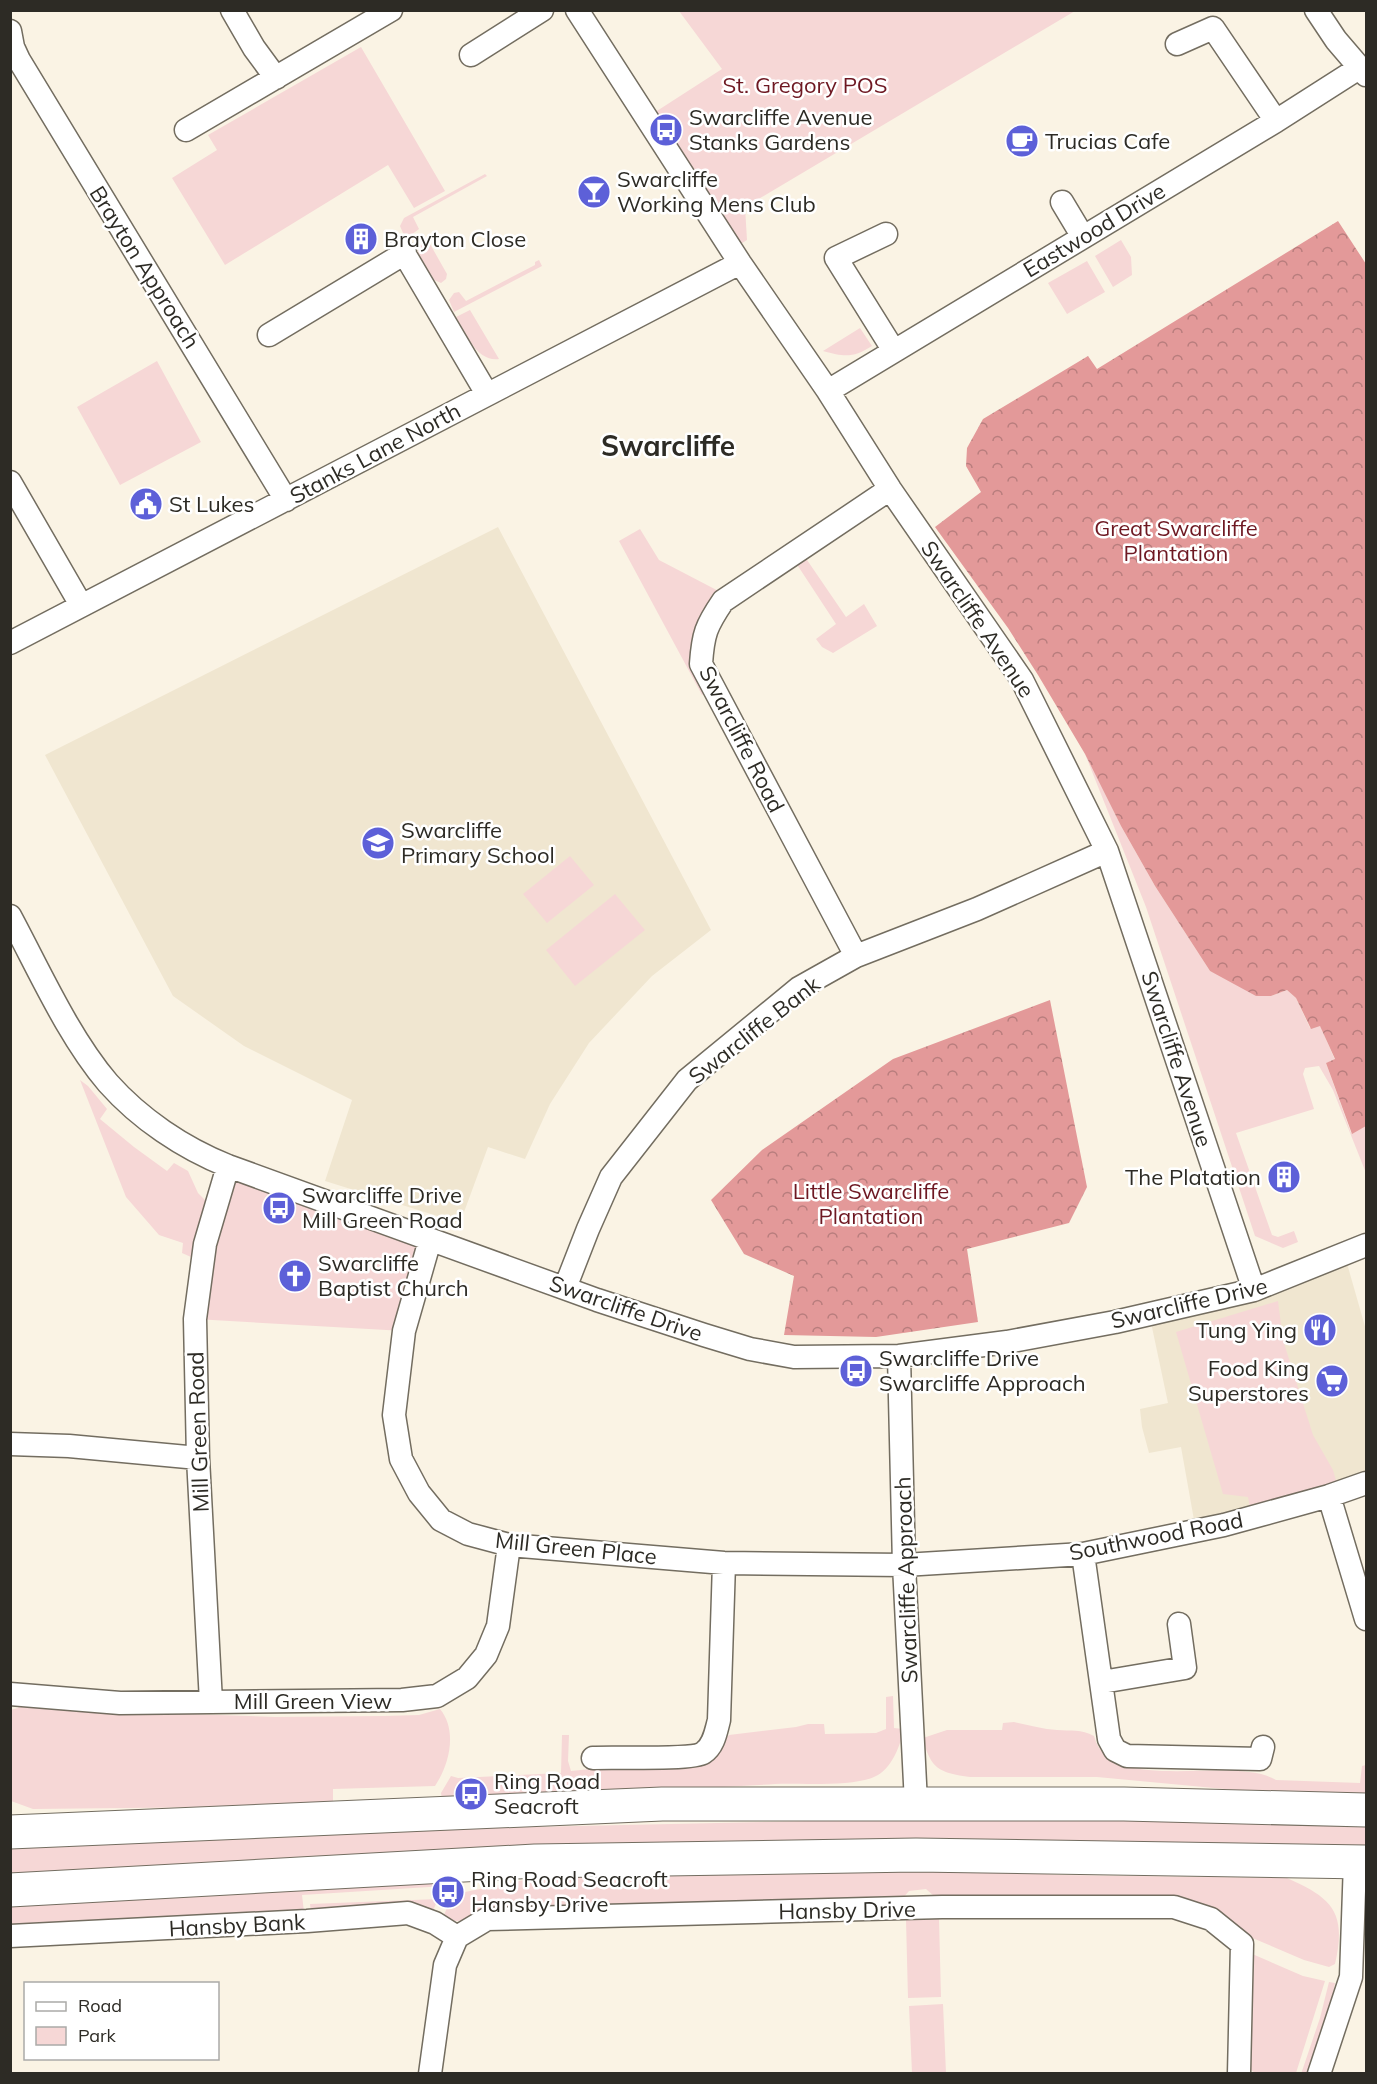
<svg xmlns="http://www.w3.org/2000/svg" width="1377" height="2084" font-family="Mulish,sans-serif">
  <style>
    .built { fill: #f0e6d0 }
    .green { fill: #f6d7d6 }
    .forest { fill: url(#forest-crowns) }
    .lines { fill: none; stroke-linecap: round; stroke-linejoin: round }
    .minor-casing { stroke: #736d60; stroke-width: 25 }
    .highway-casing { stroke: #736d60; stroke-width: 35 }
    .minor { stroke: #fff; stroke-width: 22 }
    .highway { stroke: #fff; stroke-width: 33 }
    .labels { text-anchor: middle; dominant-baseline: central; stroke-width: 5; stroke-linejoin: round; paint-order: stroke }
    .park-label { font-size: 22px; fill: #6e1822; stroke: #fff }
    .poi-label { font-size: 22px; fill: #2d2b25; stroke: #fff; text-anchor: start }
    .street-label { font-size: 22px; fill: #2d2b25; stroke: #fff }
    .district-label { font-size: 28px; font-weight: bold; fill: #2d2b25; stroke: #fff }
  </style>
  <defs>
    <pattern id="forest-crowns" width="20" height="18" patternUnits="userSpaceOnUse" patternTransform="scale(1.5)"><rect width="20" height="18" fill="#e39999"/><path d="M2 6a3 3 0 1 1 6 0M12 15a3 3 0 1 1 6 0" fill="none" stroke="#b87d7d"/></pattern>
  </defs>
  <rect width="100%" height="100%" fill="#faf3e4"/>
  <path class="built" d="M498 527 711 930 652 976 589 1043 550 1104 525 1159 488 1147 460 1223 325 1181 352 1100 244 1046 173 996 45 755Z
    M1344 1253 1366 1330V1480L1196 1531 1181 1447 1149 1453 1142 1427 1140 1409 1168 1403 1149 1313Z"/>
  <path class="green" d="M679 11H1075L745 207 747 240 731 250 646 118 722 69Z
    M361 47 445 191 414 208 388 165 225 265 172 178 217 150 208 135Z
    M485 174 487 176 413 217 419 229 411 235 403 233 400 226 404 218Z
    M1121 240 1131 257 1132 275 1113 287 1095 256Z
    M423 243 430 244 447 274 446 279 441 283 434 280 418 253 419 246Z
    M539 260 542 266 454 312 449 300 454 293 459 292 466 301 535 265V262Z
    M1087 261 1105 292 1067 314 1048 283Z
    M470 310 499 359C476 362 466 333 456 317Z
    M860 328 872 346C853 358 845 357 823 351Z
    M157 361 201 442 120 485 77 407Z
    M640 529 659 560 730 597 708 622 713 689 702 695 619 541Z
    M805 557 846 617 864 604 877 626 833 653 822 647 816 639 836 624 796 563Z
    M1085 754 1121 826 1155 886 1210 971 1271 996 1287 990 1296 998 1310 1028 1320 1025 1335 1060 1326 1063 1351 1133 1366 1126V1173L1333 1090 1319 1066 1305 1068 1303 1074 1314 1109 1236 1133 1272 1235 1278 1237 1294 1231 1298 1242 1283 1248 1255 1236 1146 907Z
    M570 856 594 885 547 923 523 894Z
    M615 894 645 930 575 986 546 950Z
    M80 1080 88 1086 107 1109 100 1119 134 1147 167 1171 174 1163 188 1171 198 1193 207 1202 191 1257 182 1253 183 1243 159 1235 126 1197Z
    M228 1166 430 1240 404 1331 195 1319Z
    M1278 1301 1283 1340 1313 1435 1333 1470 1337 1484 1250 1508 1248 1497 1223 1494 1176 1332Z
    M893 1696 894 1728 903 1729C901 1746 891 1770 874 1777 851 1787 801 1783 775 1784 664 1791 553 1795 442 1799L441 1793 451 1776 458 1778 561 1773 562 1735H569L568 1761 571 1771 629 1765 717 1746 729 1735 796 1727 808 1724H824L825 1734 876 1733 886 1729V1697Z
    M20 1700 158 1713 275 1717 384 1716 419 1715 440 1709C458 1731 449 1765 435 1786L333 1789V1803L222 1807 33 1809 11 1801 10 1710 18 1708Z
    M1014 1722C1028 1725 1043 1729 1057 1730 1071 1731 1081 1729 1094 1736 1110 1797 1233 1754 1276 1780L1360 1783 1362 1766 1366 1765V1794L1246 1791 1097 1777H970C940 1773 930 1769 923 1738L947 1730H1002L1003 1723Z
    M1037 1816 1366 1823V1845L1184 1844 11 1875V1848L433 1829Z
    M990 1870 1060 1875 1287 1878C1332 1898 1347 1912 1335 1964L1329 1967 1304 1960 1243 1934 1228 1921 935 1897 926 1889 909 1891 902 1899 507 1907C503 1907 497 1907 493 1908 474 1913 464 1928 443 1917L451 1899 460 1893 544 1876Z
    M432 1881 442 1883 445 1886 302 1895 304 1912 11 1925V1901Z
    M438 1899 432 1913 311 1912 310 1904Z
    M939 1919 941 1997 908 1998 906 1920Z
    M1250 1953 1303 1976 1325 1981 1296 2073H1255L1247 2067Z
    M1329 1982 1335 1983 1330 2009 1309 2073 1301 2074 1320 2018Z
    M943 2004 946 2073H912L909 2006Z"/>
  <path class="forest" d="M1338 221 1366 264V1126L1352 1134 1326 1063 1335 1059 1320 1026 1311 1029 1296 998 1287 990 1271 996H1256L1210 971 1155 886 1121 826 1085 754 1038 675 1008 628 935 527 981 492 966 466 967 448 983 419 1088 356 1097 369Z
    M1050 1000 1087 1187 1069 1223 967 1249 978 1322 876 1337 784 1335 794 1276 744 1254 711 1200 762 1150 893 1059Z"/>
  <g class="lines">
    <defs>
      <path id="minor" d="M232 10 254 48 276 78
        M577 10 740 263 828 391 890 489 1022 680 1107 851 1254 1290
        M1316 10 1336 40 1366 75
        M10 31 13 47 19 60 286 500
        M1177 44 1213 28 1276 121
        M471 55 542 10
        M186 130 391 10
        M1062 202 1083 237
        M886 234 836 258 894 351
        M401 248 487 394
        M269 335 405 253
        M828 391 1276 121 1359 68
        M10 482 81 605
        M10 643 740 263
        M10 916C39 970 68 1036 108 1083 140 1119 183 1148 228 1166L597 1300 704 1335 750 1349 794 1357 899 1356 1007 1342 1115 1322 1254 1290 1366 1245
        M856 956 701 664C703 634 706 626 723 601L890 489
        M430 1240 404 1331 394 1415 401 1459 419 1493 441 1520 468 1534 509 1545 724 1563 904 1565 1083 1554 1224 1525 1329 1496 1366 1483
        M565 1288 588 1229 611 1177 687 1080 799 988 856 956 977 909 1107 851
        M899 1356 904 1565 916 1803
        M10 1444 69 1446 198 1458
        M1329 1496 1366 1619
        M1083 1554 1109 1739 1115 1750 1127 1756 1260 1759 1263 1747
        M1102 1682 1185 1668 1179 1624
        M10 1694 120 1703 402 1700 437 1696 467 1678 486 1655 498 1626 509 1545
        M211 1702 198 1458 195 1319 205 1244 228 1166
        M593 1758C611 1757 693 1760 703 1753 714 1746 716 1731 719 1720L724 1563
        M10 1936 307 1921 408 1913 435 1923 457 1937
        M430 2074 445 1965 457 1937 487 1919 942 1907H1174L1211 1919 1242 1944 1239 2074
        M1319 2074 1351 1977 1355 1862"/>
      <path id="highway" d="M10 1832 662 1804H1124L1366 1810
        M10 1890 535 1861 916 1855 1366 1862"/>
    </defs>
    <use href="#minor" class="minor-casing"/>
    <use href="#highway" class="highway-casing"/>
    <use href="#minor" class="minor"/>
    <use href="#highway" class="highway"/>
  </g>
  <defs>
    <symbol id="bus-disc" viewBox="-11 -11 22 22"><circle r="9.5" fill="#5d60d8" stroke="#fff"/><path d="M-5-6H5V4H4V6H2V4H-2V6H-4V4H-5ZM-3.5-4V0h7V-4ZM-3.5 1.2v1.5H-2V1.2ZM2 1.2v1.5H3.5V1.2Z" fill="#fff"/></symbol>
    <symbol id="cafe-disc" viewBox="-11 -11 22 22"><circle r="9.5" fill="#5d60d8" stroke="#fff"/><path d="M-5.5-4.5H6V0H3Q3 3.5 0 3.5H-2.5Q-5.5 3.5-5.5 0ZM3-3.2v2h1.7v-2ZM-6 4.5H4V6H-6Z" fill="#fff"/></symbol>
    <symbol id="bar-disc" viewBox="-11 -11 22 22"><circle r="9.5" fill="#5d60d8" stroke="#fff"/><path d="M-6-5H6L.8 .8V4.5H3.5V6h-7V4.5H-.8V.8Z" fill="#fff"/></symbol>
    <symbol id="building-disc" viewBox="-11 -11 22 22"><circle r="9.5" fill="#5d60d8" stroke="#fff"/><path d="M-4-6H4V6H1V3H-1V6H-4ZM-2.5-4.3h1.7v1.8h-1.7ZM.8-4.3h1.7v1.8H.8ZM-2.5-1h1.7V.8h-1.7ZM.8-1h1.7V.8H.8Z" fill="#fff"/></symbol>
    <symbol id="civic-disc" viewBox="-11 -11 22 22"><circle r="9.5" fill="#5d60d8" stroke="#fff"/><path d="M-.6-6.5H3V-4.5H.6V-3L4-1V1h2V6H-6V1h2V-1L-.6-3ZM-1.2 2.5V6h2.4V2.5Z" fill="#fff"/></symbol>
    <symbol id="school-disc" viewBox="-11 -11 22 22"><circle r="9.5" fill="#5d60d8" stroke="#fff"/><path d="M0-5L7-2L0 1L-7-2ZM-4 1L0 2.5L4 1V4Q0 6-4 4Z" fill="#fff"/></symbol>
    <symbol id="church-disc" viewBox="-11 -11 22 22"><circle r="9.5" fill="#5d60d8" stroke="#fff"/><path d="M-1.2-6h2.4v3.5h3.3v2.4h-3.3V6h-2.4V-.1h-3.3v-2.4h3.3Z" fill="#fff"/></symbol>
    <symbol id="restaurant-disc" viewBox="-11 -11 22 22"><circle r="9.5" fill="#5d60d8" stroke="#fff"/><path d="M-5-6h1v4h1v-4h1v4h1v-4h1v5L-1.5 .5V6h-2V.5L-5-1ZM5-6V6H3V1.5H1.5Q1.5-4 5-6Z" fill="#fff"/></symbol>
    <symbol id="supermarket-disc" viewBox="-11 -11 22 22"><circle r="9.5" fill="#5d60d8" stroke="#fff"/><path d="M-6-5.5h2.5l.6 2H6L4.5 2H-2.5L-4.4-4H-6ZM-1.5 3.2a1.3 1.3 0 1 0 .1 0ZM3 3.2a1.3 1.3 0 1 0 .1 0Z" fill="#fff"/></symbol>
  </defs>
  <g fill-rule="evenodd">
    <use href="#bus-disc" x="647" y="111" width="38" height="38"/>
    <use href="#cafe-disc" x="1003" y="122" width="38" height="38"/>
    <use href="#bar-disc" x="575" y="173" width="38" height="38"/>
    <use href="#building-disc" x="342" y="220" width="38" height="38"/>
    <use href="#civic-disc" x="127" y="485" width="38" height="38"/>
    <use href="#school-disc" x="359" y="824" width="38" height="38"/>
    <use href="#building-disc" x="1265" y="1158" width="38" height="38"/>
    <use href="#bus-disc" x="260" y="1189" width="38" height="38"/>
    <use href="#church-disc" x="276" y="1257" width="38" height="38"/>
    <use href="#restaurant-disc" x="1301" y="1311" width="38" height="38"/>
    <use href="#bus-disc" x="837" y="1352" width="38" height="38"/>
    <use href="#supermarket-disc" x="1313" y="1362" width="38" height="38"/>
    <use href="#bus-disc" x="452" y="1775" width="38" height="38"/>
    <use href="#bus-disc" x="429" y="1873" width="38" height="38"/>
  </g>
  <g class="labels">
    <g class="park-label">
      <text x="805" y="85">St. Gregory POS</text>
      <text x="1176" y="528">Great Swarcliffe<tspan x="1176" dy="25">Plantation</tspan></text>
      <text x="871" y="1191">Little Swarcliffe<tspan x="871" dy="25">Plantation</tspan></text>
    </g>
    <g class="poi-label">
      <text x="689" y="117">Swarcliffe Avenue<tspan x="689" dy="25">Stanks Gardens</tspan></text>
      <text x="1045" y="141">Trucias Cafe</text>
      <text x="617" y="179">Swarcliffe<tspan x="617" dy="25">Working Mens Club</tspan></text>
      <text x="384" y="239">Brayton Close</text>
      <text x="169" y="504">St Lukes</text>
      <text x="401" y="830">Swarcliffe<tspan x="401" dy="25">Primary School</tspan></text>
      <text x="1261" y="1177" text-anchor="end">The Platation</text>
      <text x="302" y="1195">Swarcliffe Drive<tspan x="302" dy="25">Mill Green Road</tspan></text>
      <text x="318" y="1263">Swarcliffe<tspan x="318" dy="25">Baptist Church</tspan></text>
      <text x="1297" y="1330" text-anchor="end">Tung Ying</text>
      <text x="879" y="1358">Swarcliffe Drive<tspan x="879" dy="25">Swarcliffe Approach</tspan></text>
      <text x="1309" y="1368" text-anchor="end">Food King<tspan x="1309" dy="25">Superstores</tspan></text>
      <text x="494" y="1781">Ring Road<tspan x="494" dy="25">Seacroft</tspan></text>
      <text x="471" y="1879">Ring Road Seacroft<tspan x="471" dy="25">Hansby Drive</tspan></text>
    </g>
    <g class="street-label">
      <text transform="translate(1094 230) rotate(-31)">Eastwood Drive</text>
      <text transform="translate(145 267) rotate(58)">Brayton Approach</text>
      <text transform="translate(375 453) rotate(-28)">Stanks Lane North</text>
      <text transform="translate(978 619) rotate(56)">Swarcliffe Avenue</text>
      <text transform="translate(742 739) rotate(63)">Swarcliffe Road</text>
      <text transform="translate(754 1030) rotate(-38)">Swarcliffe Bank</text>
      <text transform="translate(1177 1059) rotate(72)">Swarcliffe Avenue</text>
      <text transform="translate(1189 1303) rotate(-13)">Swarcliffe Drive</text>
      <text transform="translate(626 1308) rotate(19)">Swarcliffe Drive</text>
      <text transform="translate(198 1432) rotate(-92)">Mill Green Road</text>
      <text transform="translate(1156 1536) rotate(-11)">Southwood Road</text>
      <text transform="translate(576 1548) rotate(6)">Mill Green Place</text>
      <text transform="translate(906 1580) rotate(-92)">Swarcliffe Approach</text>
      <text x="313" y="1701">Mill Green View</text>
      <text transform="translate(847 1910) rotate(-1)">Hansby Drive</text>
      <text transform="translate(237 1925) rotate(-3)">Hansby Bank</text>
    </g>
    <g class="district-label">
      <text x="668" y="445">Swarcliffe</text>
    </g>
  </g>
  <rect width="1377" height="2084" fill="none" stroke="#2d2b25" stroke-width="24"/>
  <rect x="24" y="1982" width="195" height="78" fill="#ffffff" stroke="#abaaa8" stroke-width="1.5"/>
  <rect x="36" y="2002" width="30" height="9" fill="#ffffff" stroke="#abaaa8" stroke-width="1.5"/>
  <text x="78" y="2012" font-size="18" fill="#2d2b25">Road</text>
  <rect x="36" y="2027" width="30" height="18" fill="#f6d7d6" stroke="#abaaa8" stroke-width="1.5"/>
  <text x="78" y="2042" font-size="18" fill="#2d2b25">Park</text>
</svg>
